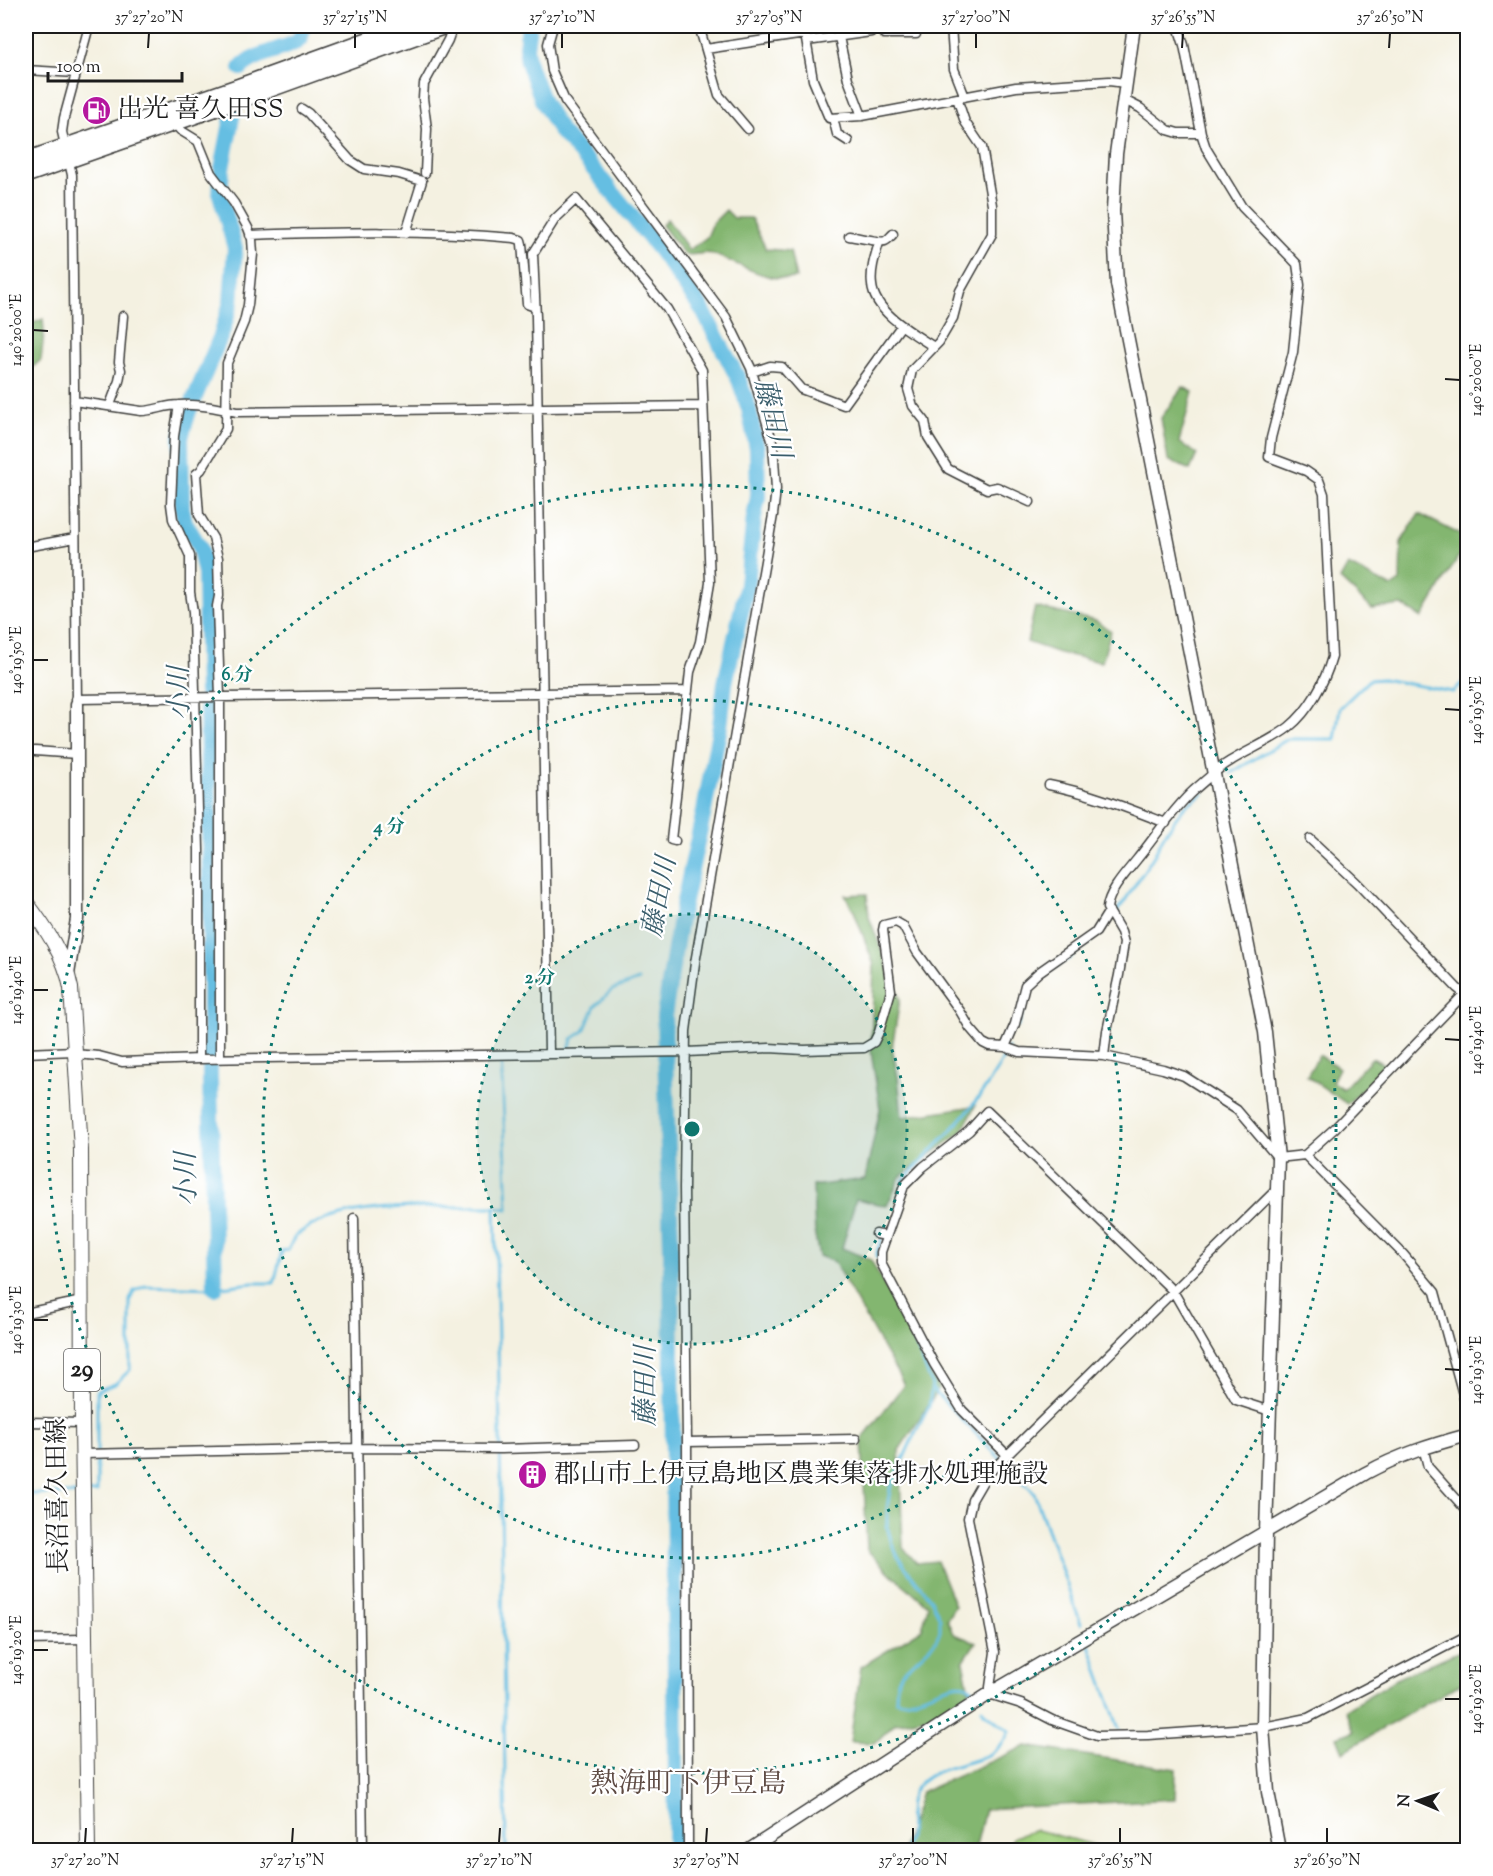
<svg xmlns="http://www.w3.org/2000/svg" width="1493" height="1876" font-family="'Sorts Mill Goudy','Noto Serif JP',serif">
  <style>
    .green { fill: #a4d482; stroke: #60784f; stroke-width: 1.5 }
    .forest { fill: #83b670; stroke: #506946; stroke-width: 1.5 }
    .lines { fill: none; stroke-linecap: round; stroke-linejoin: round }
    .stream { stroke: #65bee2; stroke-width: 3 }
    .river { stroke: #65bee2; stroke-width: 16 }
    .street-casing { stroke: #3c3c3a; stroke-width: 11 }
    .secondary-casing { stroke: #3c3c3a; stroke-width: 15 }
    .primary-casing { stroke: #3c3c3a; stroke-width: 16 }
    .highway-casing { stroke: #3c3c3a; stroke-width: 18 }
    .street { stroke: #fff; stroke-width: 8 }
    .secondary { stroke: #fff; stroke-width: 12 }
    .primary { stroke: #fff; stroke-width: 14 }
    .highway { stroke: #fff; stroke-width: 15 }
    .ticks { fill: none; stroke: #1c1c1c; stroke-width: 2 }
    .ring { fill: none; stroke: #0f766e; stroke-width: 3; stroke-dasharray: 3 6 }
    .labels { text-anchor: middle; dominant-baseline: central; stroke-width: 4.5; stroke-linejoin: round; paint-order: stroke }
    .shield { fill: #fff; stroke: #606060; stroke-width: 1.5 }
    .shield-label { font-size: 24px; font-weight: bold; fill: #1c1c1c }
    .poi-label { font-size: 26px; fill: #1c1c1c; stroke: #fff; text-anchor: start }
    .street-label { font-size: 26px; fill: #1c1c1c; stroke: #fff }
    .water-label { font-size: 27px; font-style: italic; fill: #395d6b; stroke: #fff }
    .quarter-label { font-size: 28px; fill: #5e4b44; stroke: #fff }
    .centre { fill: #0f766e; stroke: #fff; stroke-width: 3 }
    .ring-label { font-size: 18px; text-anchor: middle; font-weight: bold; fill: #0f766e; stroke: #fff; stroke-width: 4.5; stroke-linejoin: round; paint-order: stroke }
    .neatline { fill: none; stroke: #1c1c1c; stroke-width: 2 }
    .ticks-label { font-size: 15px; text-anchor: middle; fill: #1c1c1c }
  </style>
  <rect width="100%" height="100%" fill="#fff"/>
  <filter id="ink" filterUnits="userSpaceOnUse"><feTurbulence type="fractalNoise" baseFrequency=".0167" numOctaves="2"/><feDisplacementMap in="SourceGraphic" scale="12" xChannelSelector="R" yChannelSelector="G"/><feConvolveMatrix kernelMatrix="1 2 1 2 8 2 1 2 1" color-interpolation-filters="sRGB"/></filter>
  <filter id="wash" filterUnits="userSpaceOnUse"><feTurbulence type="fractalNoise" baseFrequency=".008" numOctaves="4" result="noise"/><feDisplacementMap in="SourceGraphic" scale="24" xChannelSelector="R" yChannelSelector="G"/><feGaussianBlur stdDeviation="1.35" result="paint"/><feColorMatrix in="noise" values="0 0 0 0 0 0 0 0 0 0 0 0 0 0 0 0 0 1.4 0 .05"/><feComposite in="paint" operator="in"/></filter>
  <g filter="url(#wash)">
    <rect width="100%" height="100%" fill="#f4f1e1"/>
    <path class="green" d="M1036 1830 1113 1850H1005L1014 1837Z"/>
    <path class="forest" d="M726 210 734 218H751L766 249 790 251 796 278C767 283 739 263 712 254 703 251 693 257 684 254L662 225 667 219 689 250 707 237 713 223Z
      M26 308 31 324 43 319 44 333 41 360 26 373Z
      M1183 387 1193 392 1179 442 1197 454 1190 470 1168 460 1161 418Z
      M1419 514 1467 538V542L1422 618 1402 605 1372 609 1340 579 1348 565 1391 587 1400 581 1401 542Z
      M1035 607 1096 621 1111 631 1102 662 1059 653 1027 642Z
      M867 894 869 917 900 999 892 1048 898 1077 902 1117 975 1106 962 1132 900 1177 887 1206 856 1199 842 1248 871 1260 939 1389 899 1450 903 1548 917 1563 937 1561 955 1606 947 1619 953 1634 976 1642 963 1662 970 1696 938 1715 895 1723 875 1743 850 1742 861 1667 922 1629 928 1605 892 1575 867 1550 862 1439 904 1385 834 1262 819 1256 815 1236 813 1186 865 1179 880 1109 871 1052 874 965 854 911 845 895Z
      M1319 1055 1339 1068 1332 1082 1343 1089 1372 1058 1387 1066 1347 1104 1307 1076Z
      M1467 1648V1680L1343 1752 1337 1737 1354 1731 1345 1710 1400 1677Z
      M1026 1746 1176 1769 1175 1799 985 1809 975 1850H903L921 1792Z"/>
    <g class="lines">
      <path class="stream" d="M1231 773 1288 739H1335L1340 708 1369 680 1383 679 1453 692 1468 677
        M1099 934 1124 902 1155 854 1163 837 1183 808 1203 793
        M1036 979 1068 959 1092 940
        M1018 1026 1031 984
        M568 1053 572 1039 584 1031 595 1006 612 990 639 980
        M903 1181C942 1139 985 1101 1008 1048
        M495 1207 500 1430 506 1850
        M877 1257V1251L882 1238
        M904 1315 932 1385 929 1406 914 1435 890 1489 887 1509V1526L892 1544 899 1559 932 1601 940 1618V1631L935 1642 902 1673 897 1682 896 1700C918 1708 962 1666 975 1694
        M932 1389 1034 1493 1081 1624
        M87 1493 97 1492V1391L115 1384 130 1370V1300L134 1291 145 1286 215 1288 252 1283H274L282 1251 288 1250C291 1245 293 1237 298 1234 344 1199 439 1208 495 1207L508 1209 501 1056
        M26 1494H78
        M1089 1645 1119 1729
        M904 1850C906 1846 908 1842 909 1837 911 1823 906 1803 914 1791 934 1756 995 1773 1009 1731L984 1712 982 1708"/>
      <path class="river" d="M529 26 526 47 528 62 542 100 560 131 586 160 661 252 702 309 739 380 749 409 757 449 758 497 754 517 747 585 725 683 720 726 703 816 679 924 664 1016 671 1249 676 1781 675 1850
        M241 68C253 53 295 47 300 39 302 36 302 30 303 26
        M215 1288 210 1078V876L205 573 199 546 185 522 182 508 181 437 189 411 222 333 231 302 235 248 220 194 222 168 233 113"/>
    </g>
  </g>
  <g filter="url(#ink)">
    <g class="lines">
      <defs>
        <path id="street" d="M553 26 548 44 552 71 565 101 726 317 751 368 773 444 776 489 773 515 695 963 686 1031 684 1188 687 1442 688 1850
          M699 26 719 95 748 129
          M775 26 776 38
          M951 26 954 69 965 97
          M876 27 884 34H916
          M839 37 848 79 862 116
          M807 41 871 32 877 26
          M706 49 805 34 813 80 829 118 862 116 1016 87 1109 81 1125 83
          M26 70 76 73
          M957 98 965 122 982 147 992 205V234L960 291 953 318 939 342 912 370 908 389 913 406 925 421 928 437 948 469 987 489 997 487 1030 502
          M1122 99 1140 108 1168 130 1178 133H1201
          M302 109 308 113 350 160 364 169 399 174 422 181 406 233
          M833 118 837 134 848 141
          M174 122 180 130 198 141 211 173 234 203 248 228 252 239 253 254 248 305 244 322 227 363 226 429 201 470 196 474 199 515 213 538 218 558 219 596 217 606 220 697V1058
          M425 173 427 129 423 98 424 84 448 40 453 26
          M250 235C338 232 426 230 514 238L521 240 522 244 527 304 535 307
          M849 236C856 237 881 243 885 241 888 240 890 237 893 234
          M879 243C875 256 870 271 872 285 874 312 914 334 934 347
          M752 372 770 366 782 367 801 389 844 405 901 326
          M74 401 141 411C154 411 166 405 179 405 200 404 218 408 237 412L702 406
          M110 405 119 381 121 370 119 362 123 316
          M179 405 174 436 171 504 173 519 190 556V592L193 612 199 850V1059
          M26 547 75 538
          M76 699 688 691
          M77 704 72 175 62 132 64 118 89 26
          M35 751 77 754
          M1049 785C1090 793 1127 808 1166 823
          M1310 839 1357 883 1457 988 1467 996
          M1005 1047 1015 1024 1025 985 1039 972 1096 932 1109 911
          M26 1053 74 1051
          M549 1053 536 317 533 254 555 219 576 199 667 309 702 370 710 583 700 642 690 672 671 840 675 841
          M74 1054 99 1056 122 1062 199 1059 687 1052 769 1048 804 1050 864 1048 874 1042 879 1032 891 991 883 930 884 925 896 922 903 926 917 952 960 1011 970 1028 983 1043 989 1046 1005 1047 1019 1052 1104 1056 1163 1069 1184 1076 1237 1110 1278 1158 1305 1155 1403 1254 1435 1292 1468 1413
          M1104 1056 1107 1031 1119 975 1124 943 1121 932 1107 908C1109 890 1128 871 1138 858 1156 836 1172 810 1194 790 1205 781 1217 769 1229 762 1248 750 1271 741 1289 727 1309 711 1325 682 1332 657L1324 494 1319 480 1306 471 1269 457 1271 438 1293 352 1300 285 1297 264 1242 207 1206 148 1201 133 1184 45 1178 26
          M1305 1155 1335 1128 1468 990
          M1278 1188 986 1476 972 1500 968 1518 995 1652 989 1694 1021 1704 1052 1720 1097 1736 1148 1735 1263 1727 1308 1718 1468 1635
          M354 1218 363 1850
          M876 1234 886 1236
          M26 1313 82 1301
          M26 1422 82 1423
          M687 1442 856 1439
          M1423 1447 1428 1467 1468 1512
          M83 1454 356 1448 502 1449 635 1445
          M1006 1454 962 1410 934 1364 881 1263V1252L904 1186 923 1167 969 1131 987 1111 1173 1291 1236 1400 1270 1411
          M26 1640 85 1639"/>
        <path id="secondary" d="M1134 26 1116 154 1113 211 1117 284 1265 1032 1278 1158 1266 1532 1263 1727 1268 1792 1279 1850
          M68 974 77 919V704
          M749 1850 989 1694 1366 1473C1399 1455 1431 1445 1468 1435"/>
        <path id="primary" d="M26 902C45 927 65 956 71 988L81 1150 82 1423 88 1850"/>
        <path id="highway" d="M26 160 237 87 406 26
          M26 175 240 100 445 26"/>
      </defs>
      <use href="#street" class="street-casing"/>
      <use href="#secondary" class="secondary-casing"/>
      <use href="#primary" class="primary-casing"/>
      <use href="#highway" class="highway-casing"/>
      <use href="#street" class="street"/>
      <use href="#secondary" class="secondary"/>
      <use href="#primary" class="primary"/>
      <use href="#highway" class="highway"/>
    </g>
  </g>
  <path class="ticks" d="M148 48 149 33M355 48V33M562 48V33M769 48V33M976 48V33M1182 48 1183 33M1389 48 1390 33M33 330 48 331M1445 379 1460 380M33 660H48M1445 709 1460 710M33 990H48M1445 1039 1460 1040M33 1320H48M1445 1369 1460 1370M33 1650H48M1445 1699H1460M85 1843 86 1828M292 1843 293 1828M499 1843 500 1828M706 1843 707 1828M913 1843V1828M1120 1843V1828M1327 1843V1828"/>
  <circle cx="692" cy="1129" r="215" fill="#0f766e" fill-opacity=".12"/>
  <g class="ring">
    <circle cx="692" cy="1129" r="215"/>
    <circle cx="692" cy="1129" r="429"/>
    <circle cx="692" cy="1129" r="644"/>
  </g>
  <defs>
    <symbol id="fuel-disc" viewBox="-11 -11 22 22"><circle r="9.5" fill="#b5179e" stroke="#fff"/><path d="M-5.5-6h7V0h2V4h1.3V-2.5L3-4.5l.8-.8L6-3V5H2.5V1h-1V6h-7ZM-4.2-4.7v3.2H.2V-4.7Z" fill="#fff"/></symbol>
    <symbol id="building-disc" viewBox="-11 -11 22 22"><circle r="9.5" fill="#b5179e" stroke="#fff"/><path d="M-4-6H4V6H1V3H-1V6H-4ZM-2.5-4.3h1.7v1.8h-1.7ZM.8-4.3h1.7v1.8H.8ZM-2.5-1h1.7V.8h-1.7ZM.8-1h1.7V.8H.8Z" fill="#fff"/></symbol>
  </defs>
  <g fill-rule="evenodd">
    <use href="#fuel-disc" x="80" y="94" width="33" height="33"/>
    <use href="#building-disc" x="516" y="1458" width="33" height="33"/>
  </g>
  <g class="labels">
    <rect class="shield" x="64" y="1349" width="36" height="42" rx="4.5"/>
    <g class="shield-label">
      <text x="82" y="1370">29</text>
    </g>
    <g class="poi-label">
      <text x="117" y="110">出光 喜久田SS</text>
      <text x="554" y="1475">郡山市上伊豆島地区農業集落排水処理施設</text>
    </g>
    <g class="street-label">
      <text transform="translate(59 1496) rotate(-91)">長沼喜久田線</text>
    </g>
    <g class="water-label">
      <text transform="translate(771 419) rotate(77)">藤田川</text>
      <text transform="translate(181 693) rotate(-91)">小川</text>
      <text transform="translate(661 897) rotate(-79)">藤田川</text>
      <text transform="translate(188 1179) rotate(-91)">小川</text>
      <text transform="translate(647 1386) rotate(-90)">藤田川</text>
    </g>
    <g class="quarter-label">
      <text x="688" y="1785">熱海町下伊豆島</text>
    </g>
  </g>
  <circle cx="692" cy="1129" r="9" class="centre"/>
  <g class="ring-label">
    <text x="237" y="680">6 分</text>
    <text x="389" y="832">4 分</text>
    <text x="540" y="983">2 分</text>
  </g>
  <rect width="1493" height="1876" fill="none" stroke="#fff" stroke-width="66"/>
  <g transform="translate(1418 1801) rotate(272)" stroke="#ffffff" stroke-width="4.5" paint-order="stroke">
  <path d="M0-4.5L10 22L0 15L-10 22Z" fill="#1c1c1c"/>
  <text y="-9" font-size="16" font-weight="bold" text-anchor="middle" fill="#1c1c1c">N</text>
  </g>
  <path d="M48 72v9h134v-9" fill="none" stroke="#1c1c1c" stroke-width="3"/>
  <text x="57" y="72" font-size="18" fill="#1c1c1c" stroke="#ffffff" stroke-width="4.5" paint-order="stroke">100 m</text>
  <rect x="33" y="33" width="1427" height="1810" class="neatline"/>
  <g class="ticks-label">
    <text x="149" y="22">37°27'20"N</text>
    <text x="355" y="22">37°27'15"N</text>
    <text x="562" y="22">37°27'10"N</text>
    <text x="769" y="22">37°27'05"N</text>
    <text x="976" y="22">37°27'00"N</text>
    <text x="1183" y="22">37°26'55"N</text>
    <text x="1390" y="22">37°26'50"N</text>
    <text transform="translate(16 330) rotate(-90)" y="5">140°20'00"E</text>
    <text transform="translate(1476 380) rotate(-90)" y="5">140°20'00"E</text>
    <text transform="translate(16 660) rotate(-90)" y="5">140°19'50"E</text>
    <text transform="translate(1476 710) rotate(-90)" y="5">140°19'50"E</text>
    <text transform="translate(16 990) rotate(-90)" y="5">140°19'40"E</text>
    <text transform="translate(1476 1040) rotate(-90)" y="5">140°19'40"E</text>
    <text transform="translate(16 1320) rotate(-90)" y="5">140°19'30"E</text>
    <text transform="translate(1476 1370) rotate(-90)" y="5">140°19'30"E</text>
    <text transform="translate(16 1650) rotate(-90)" y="5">140°19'20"E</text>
    <text transform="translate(1476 1699) rotate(-90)" y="5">140°19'20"E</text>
    <text x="85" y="1865">37°27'20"N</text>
    <text x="292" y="1865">37°27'15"N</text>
    <text x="499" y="1865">37°27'10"N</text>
    <text x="706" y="1865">37°27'05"N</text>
    <text x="913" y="1865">37°27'00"N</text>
    <text x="1120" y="1865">37°26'55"N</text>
    <text x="1327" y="1865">37°26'50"N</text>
  </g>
</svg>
